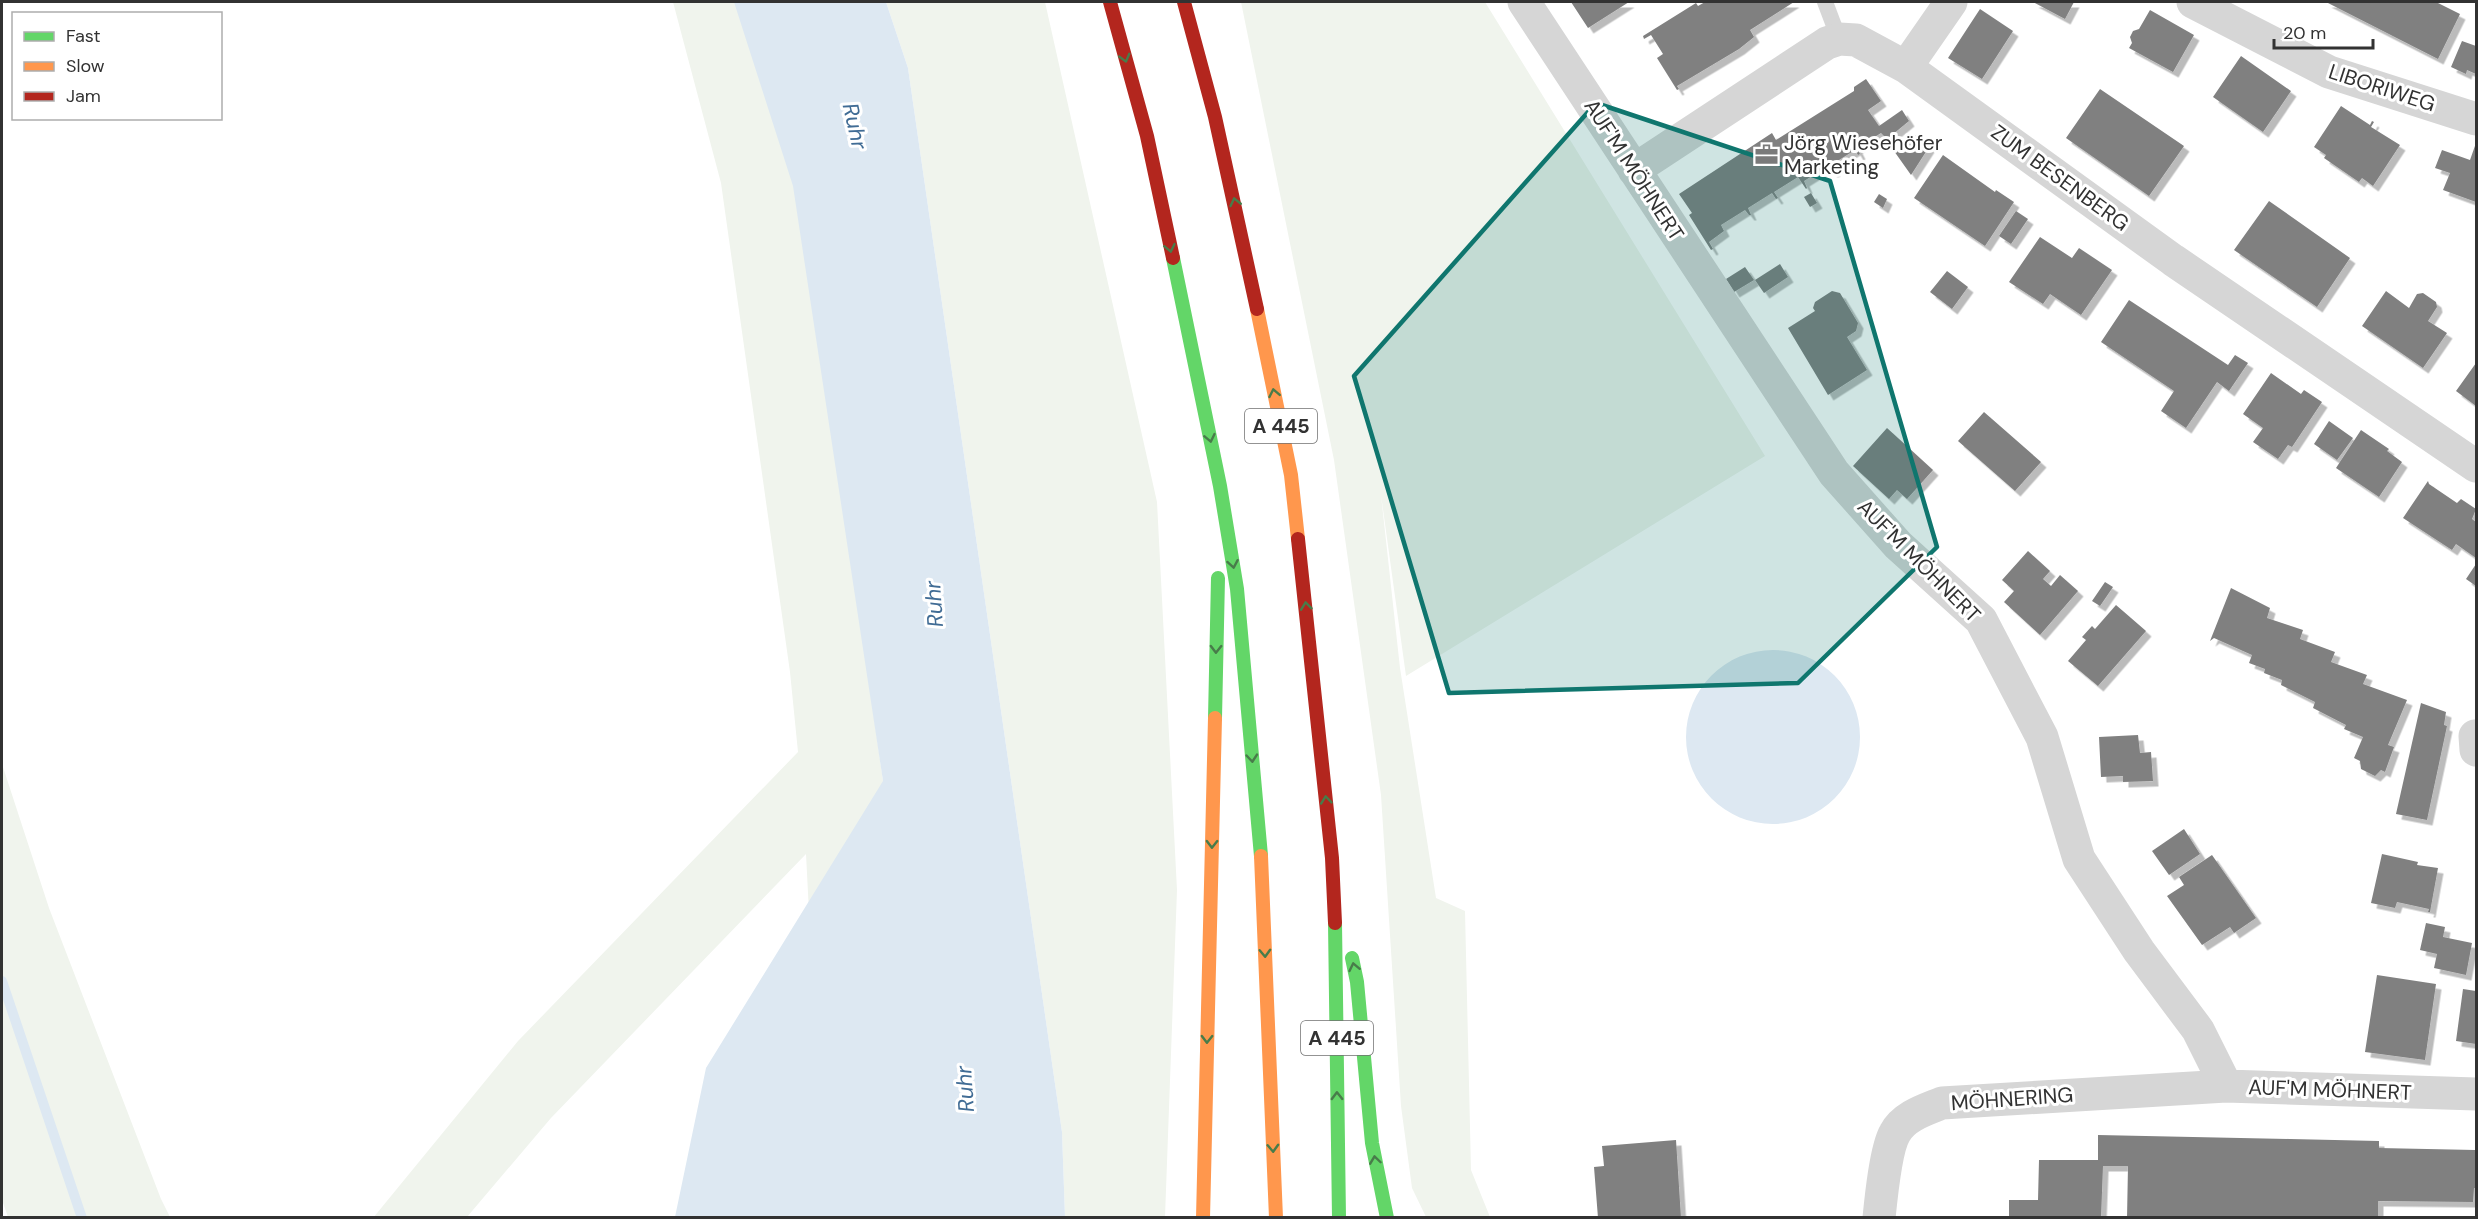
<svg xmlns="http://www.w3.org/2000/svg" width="2478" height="1219" font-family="'DM Sans',sans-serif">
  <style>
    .green { fill: #f0f4ed }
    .water { fill: #dde8f2 }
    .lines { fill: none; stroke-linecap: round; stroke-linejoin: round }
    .stream { stroke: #dde8f2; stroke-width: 10 }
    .building { fill: #808080; filter: url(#shadow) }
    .lane { stroke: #d6d6d6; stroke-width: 16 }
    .street { stroke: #d6d6d6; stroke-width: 33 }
    .fast { stroke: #63d668; stroke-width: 14 }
    .slow { stroke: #ff974d; stroke-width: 14 }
    .jam { stroke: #b3261e; stroke-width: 14 }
    .oneway { stroke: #487c4a }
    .marked { fill: #0f766e; fill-opacity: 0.2; stroke: #0f766e; stroke-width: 4.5; stroke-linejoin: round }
    .labels { text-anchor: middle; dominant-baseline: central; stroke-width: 6; stroke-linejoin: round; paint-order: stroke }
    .shield { fill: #fff; stroke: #707070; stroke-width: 1.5 }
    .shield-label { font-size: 20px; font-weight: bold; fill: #323232 }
    .street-label { font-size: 21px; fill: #323232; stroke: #fff }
    .poi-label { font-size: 21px; fill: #323232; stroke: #fff; text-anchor: start }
    .water-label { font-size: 22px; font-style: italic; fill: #406c95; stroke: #fff }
  </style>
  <defs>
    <filter id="shadow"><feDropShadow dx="5.5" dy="5.5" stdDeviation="0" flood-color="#0004"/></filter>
  </defs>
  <rect width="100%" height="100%" fill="#fff"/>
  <path class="green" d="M673 2H773L883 781 822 1164 806 854 551 1118 467 1217 373 1218 518 1041 798 752 790 672 721 183Z
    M886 2H1045L1157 502 1177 890 1165 1217H1065L1062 1132 908 68Z
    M1241 2H1485L1765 456 1406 676 1381 495 1400 668 1436 898 1465 911 1471 1170 1490 1217H1426L1412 1188 1401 1106 1381 795 1334 460Z
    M2 764 49 908 161 1199 170 1217H8L2 1200Z"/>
  <path class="water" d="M734 2H886L908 68 1062 1132 1065 1217H675L706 1068 883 781 793 186Z
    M1686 737a87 87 0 1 1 174 0a87 87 0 1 1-174 0Z"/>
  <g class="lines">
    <path class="stream" d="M2 981 82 1218"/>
  </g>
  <path class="building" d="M1571 2H1629L1588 28Z
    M1705 2H1794L1750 30 1754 37 1739 49 1677 86 1679 89 1677 90 1657 58 1663 54 1651 35 1644 39 1643 36 1696 3 1698 6Z
    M2033 2H2074L2065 19Z
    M2326 2H2436L2460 14 2438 59Z
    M1980 9 2013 31 1982 79 1948 58Z
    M2150 10 2194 35 2173 72 2129 48 2132 43 2130 37 2133 31 2139 29Z
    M2462 41 2476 46V74L2467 70 2466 74 2451 67Z
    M2241 56 2291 91 2263 132 2213 97Z
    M1866 79 1881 101 1868 110 1879 126 1902 110 1909 121 1887 139 1881 133 1857 148 1860 154 1858 155 1855 150 1831 165 1835 171 1832 172 1828 166 1804 181 1807 188 1806 189 1798 177 1774 192 1778 198 1776 199 1772 193 1748 208 1751 215H1749L1745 210 1721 225 1724 231 1709 242 1713 249 1711 250 1689 215 1692 213 1679 194 1772 133 1776 140 1854 91V87Z
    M2100 89 2184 146 2149 196 2066 138Z
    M2341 106 2370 125 2372 121 2374 122 2371 127 2400 145 2373 186 2362 178 2359 182 2324 158 2326 155 2314 147Z
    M1919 133 1929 147 1911 175 1894 151Z
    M2476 143V202L2443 190 2450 173 2435 168 2442 150 2470 160Z
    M1943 155 1995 192 1996 190 2014 202 1985 246 1914 198Z
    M1811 193 1817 203 1810 207 1804 197Z
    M1879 194 1887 199 1883 208 1874 202Z
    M2269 201 2350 258 2317 307 2234 250Z
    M2016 211 2028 219 2011 244 1999 236Z
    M2040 237 2072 258 2079 248 2112 270 2081 315 2050 294 2043 304 2009 282Z
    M1780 264 1788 277 1764 293 1755 280Z
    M1745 267 1754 280 1734 292 1726 279Z
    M1947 271 1968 287 1952 309 1930 292Z
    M1832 291 1840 293 1858 323 1856 331 1847 337 1867 370 1828 395 1788 328 1815 311 1813 308 1815 302Z
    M2386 291 2409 308 2417 294 2423 293 2436 302 2437 307 2428 321 2447 333 2423 368 2362 326Z
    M2129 300 2228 365 2235 355 2248 363 2229 391 2217 382 2186 428 2161 411 2174 391 2101 342Z
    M2476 363V406L2456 391Z
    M2271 373 2301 394 2304 390 2322 402 2292 447 2288 445 2278 459 2253 442 2263 428 2243 414Z
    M1984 412 2041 462 2015 491 1958 441Z
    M2329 421 2353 438 2337 460 2314 444Z
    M1887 428 1933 470 1907 499 1897 490 1889 499 1853 466Z
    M2361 430 2389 449 2387 451 2402 462 2379 497 2336 468Z
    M2428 481 2429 484 2457 503 2461 499 2476 509 2472 519 2476 522V558L2456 544 2452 550 2403 518Z
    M2028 551 2050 571 2043 579 2051 586 2060 575 2078 591 2040 635 2004 602 2014 591 2002 580Z
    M2476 564V586L2466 579Z
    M2105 582 2113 587 2100 606 2092 601Z
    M2231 588 2270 608 2267 618 2303 630 2300 639 2335 652 2331 662 2367 675 2363 684 2407 700 2388 745 2394 747 2385 772 2381 770 2375 776 2361 769 2360 761 2354 758 2363 737 2344 729 2346 725 2313 708 2315 702 2281 685 2282 680 2264 673 2265 669 2249 663 2252 655 2214 638 2210 641Z
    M2116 605 2146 631 2098 686 2068 661 2086 640 2082 637 2092 626 2095 629Z
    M2421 703 2446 712 2444 725 2447 726 2427 820 2396 814Z
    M2138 735 2140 753 2151 752 2153 781 2123 782V776L2101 777 2099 737Z
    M2184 829 2200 854 2169 875 2152 851Z
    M2382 854 2418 862 2417 865 2438 868 2430 912H2428L2429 909 2397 902 2395 908 2371 903Z
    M2212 855 2256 918 2234 933 2230 927 2202 945 2167 896 2184 885 2179 877Z
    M2426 923 2445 927 2443 937 2472 943 2466 975 2434 968 2437 954 2420 950Z
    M2377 975 2436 984 2425 1060 2365 1052Z
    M2463 989 2476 991V1044L2456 1041Z
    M2098 1135 2379 1141V1148L2475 1150 2476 1188H2474L2473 1202 2378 1201V1218H2127L2128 1166H2103L2101 1218H2009V1200H2038L2039 1160H2098Z
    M1676 1140 1681 1218H1598L1594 1167 1604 1166 1602 1146Z"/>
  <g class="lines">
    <path class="lane" d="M1825 2 1839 39"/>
    <path class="street" d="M1524 2 1834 473 1898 545 1981 620 2042 737 2079 859 2139 951 2198 1030 2226 1086
      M2193 2 2329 72 2476 119
      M1906 67 1951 2
      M1634 170 1827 43 1839 39 1856 40 1906 67 2173 260 2476 466
      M2475 736 2476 750
      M1879 1218C1881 1198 1886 1148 1895 1133 1904 1116 1925 1110 1942 1103L2226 1086 2476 1094"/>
    <path class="fast" d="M1173 258 1220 486 1237 589 1261 856
      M1215 718 1218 578
      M1335 923 1339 1218
      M1352 958 1357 982 1372 1143 1387 1218"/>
    <path class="slow" d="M1257 309 1291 475 1298 539
      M1261 856 1276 1218
      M1203 1218 1215 718"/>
    <path class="jam" d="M1110 2 1147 136 1173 258
      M1184 2 1215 117 1257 309
      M1298 539 1332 858 1335 923"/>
  </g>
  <defs><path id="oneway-chevron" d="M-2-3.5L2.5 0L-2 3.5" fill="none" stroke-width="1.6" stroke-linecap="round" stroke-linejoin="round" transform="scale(1.5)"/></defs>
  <g class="oneway">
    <use href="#oneway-chevron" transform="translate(1125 58) rotate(75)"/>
    <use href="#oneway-chevron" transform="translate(1235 202) rotate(-103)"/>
    <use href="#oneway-chevron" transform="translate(1170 248) rotate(78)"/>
    <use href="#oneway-chevron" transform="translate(1274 393) rotate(-101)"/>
    <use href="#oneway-chevron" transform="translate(1210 438) rotate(78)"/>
    <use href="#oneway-chevron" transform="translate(1233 564) rotate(80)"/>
    <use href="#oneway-chevron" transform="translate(1306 606) rotate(-97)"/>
    <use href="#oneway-chevron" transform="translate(1216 649) rotate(91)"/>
    <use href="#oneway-chevron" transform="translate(1252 758) rotate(85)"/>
    <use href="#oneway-chevron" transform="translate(1326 800) rotate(-96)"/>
    <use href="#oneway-chevron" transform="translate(1212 844) rotate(91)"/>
    <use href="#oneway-chevron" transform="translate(1265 953) rotate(88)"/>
    <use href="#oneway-chevron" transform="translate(1354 967) rotate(-102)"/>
    <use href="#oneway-chevron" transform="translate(1207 1039) rotate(91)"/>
    <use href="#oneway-chevron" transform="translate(1337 1096) rotate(-91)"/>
    <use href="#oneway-chevron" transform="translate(1273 1148) rotate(88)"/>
    <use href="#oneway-chevron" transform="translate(1375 1160) rotate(-98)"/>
  </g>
  <path class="marked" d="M1596 103 1830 181 1937 547 1798 683 1449 693 1354 376Z"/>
  <defs>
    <symbol id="office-bare" viewBox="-9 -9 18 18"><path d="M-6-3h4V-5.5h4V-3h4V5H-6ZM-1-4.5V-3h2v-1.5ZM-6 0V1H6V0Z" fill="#7a7a7a" stroke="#fff" stroke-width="2.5" paint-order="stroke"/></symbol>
  </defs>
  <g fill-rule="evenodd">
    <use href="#office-bare" x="1750" y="138" width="33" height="33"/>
  </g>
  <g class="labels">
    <g class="shield">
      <rect x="1245" y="409" width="72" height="34" rx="4.5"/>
      <rect x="1301" y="1021" width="72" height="34" rx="4.5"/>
    </g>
    <g class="shield-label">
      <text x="1281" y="426">A 445</text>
      <text x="1337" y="1038">A 445</text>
    </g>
    <g class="street-label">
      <text transform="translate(2382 88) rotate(18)">LIBORIWEG</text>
      <text transform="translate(1634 170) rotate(57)">AUF'M MÖHNERT</text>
      <text transform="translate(2060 178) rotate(36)">ZUM BESENBERG</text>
      <text transform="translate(1919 561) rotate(45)">AUF'M MÖHNERT</text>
      <text transform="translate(2330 1090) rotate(2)">AUF'M MÖHNERT</text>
      <text transform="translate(2012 1099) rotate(-4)">MÖHNERING</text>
    </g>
    <g class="poi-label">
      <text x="1784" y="143">Jörg Wiesehöfer<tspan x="1784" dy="24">Marketing</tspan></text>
    </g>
    <g class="water-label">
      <text transform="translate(855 126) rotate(77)">Ruhr</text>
      <text transform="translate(934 604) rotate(-94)">Ruhr</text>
      <text transform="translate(965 1089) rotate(-94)">Ruhr</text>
    </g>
  </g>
  <rect width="2478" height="1219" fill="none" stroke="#323232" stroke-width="6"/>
  <rect x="12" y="12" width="210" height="108" fill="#ffffff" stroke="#adadad" stroke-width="1.5"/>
  <rect x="24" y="32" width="30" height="9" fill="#63d668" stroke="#adadad" stroke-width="1.5"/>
  <text x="66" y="42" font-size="18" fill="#323232">Fast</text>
  <rect x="24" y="62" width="30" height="9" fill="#ff974d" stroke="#adadad" stroke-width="1.5"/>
  <text x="66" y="72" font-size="18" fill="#323232">Slow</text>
  <rect x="24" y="92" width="30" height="9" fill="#b3261e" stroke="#adadad" stroke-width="1.5"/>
  <text x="66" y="102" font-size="18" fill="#323232">Jam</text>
  <path d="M2274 39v9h99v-9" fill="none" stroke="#323232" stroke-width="3"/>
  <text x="2283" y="39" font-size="18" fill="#323232" stroke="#ffffff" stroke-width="4.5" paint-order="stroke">20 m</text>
</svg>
